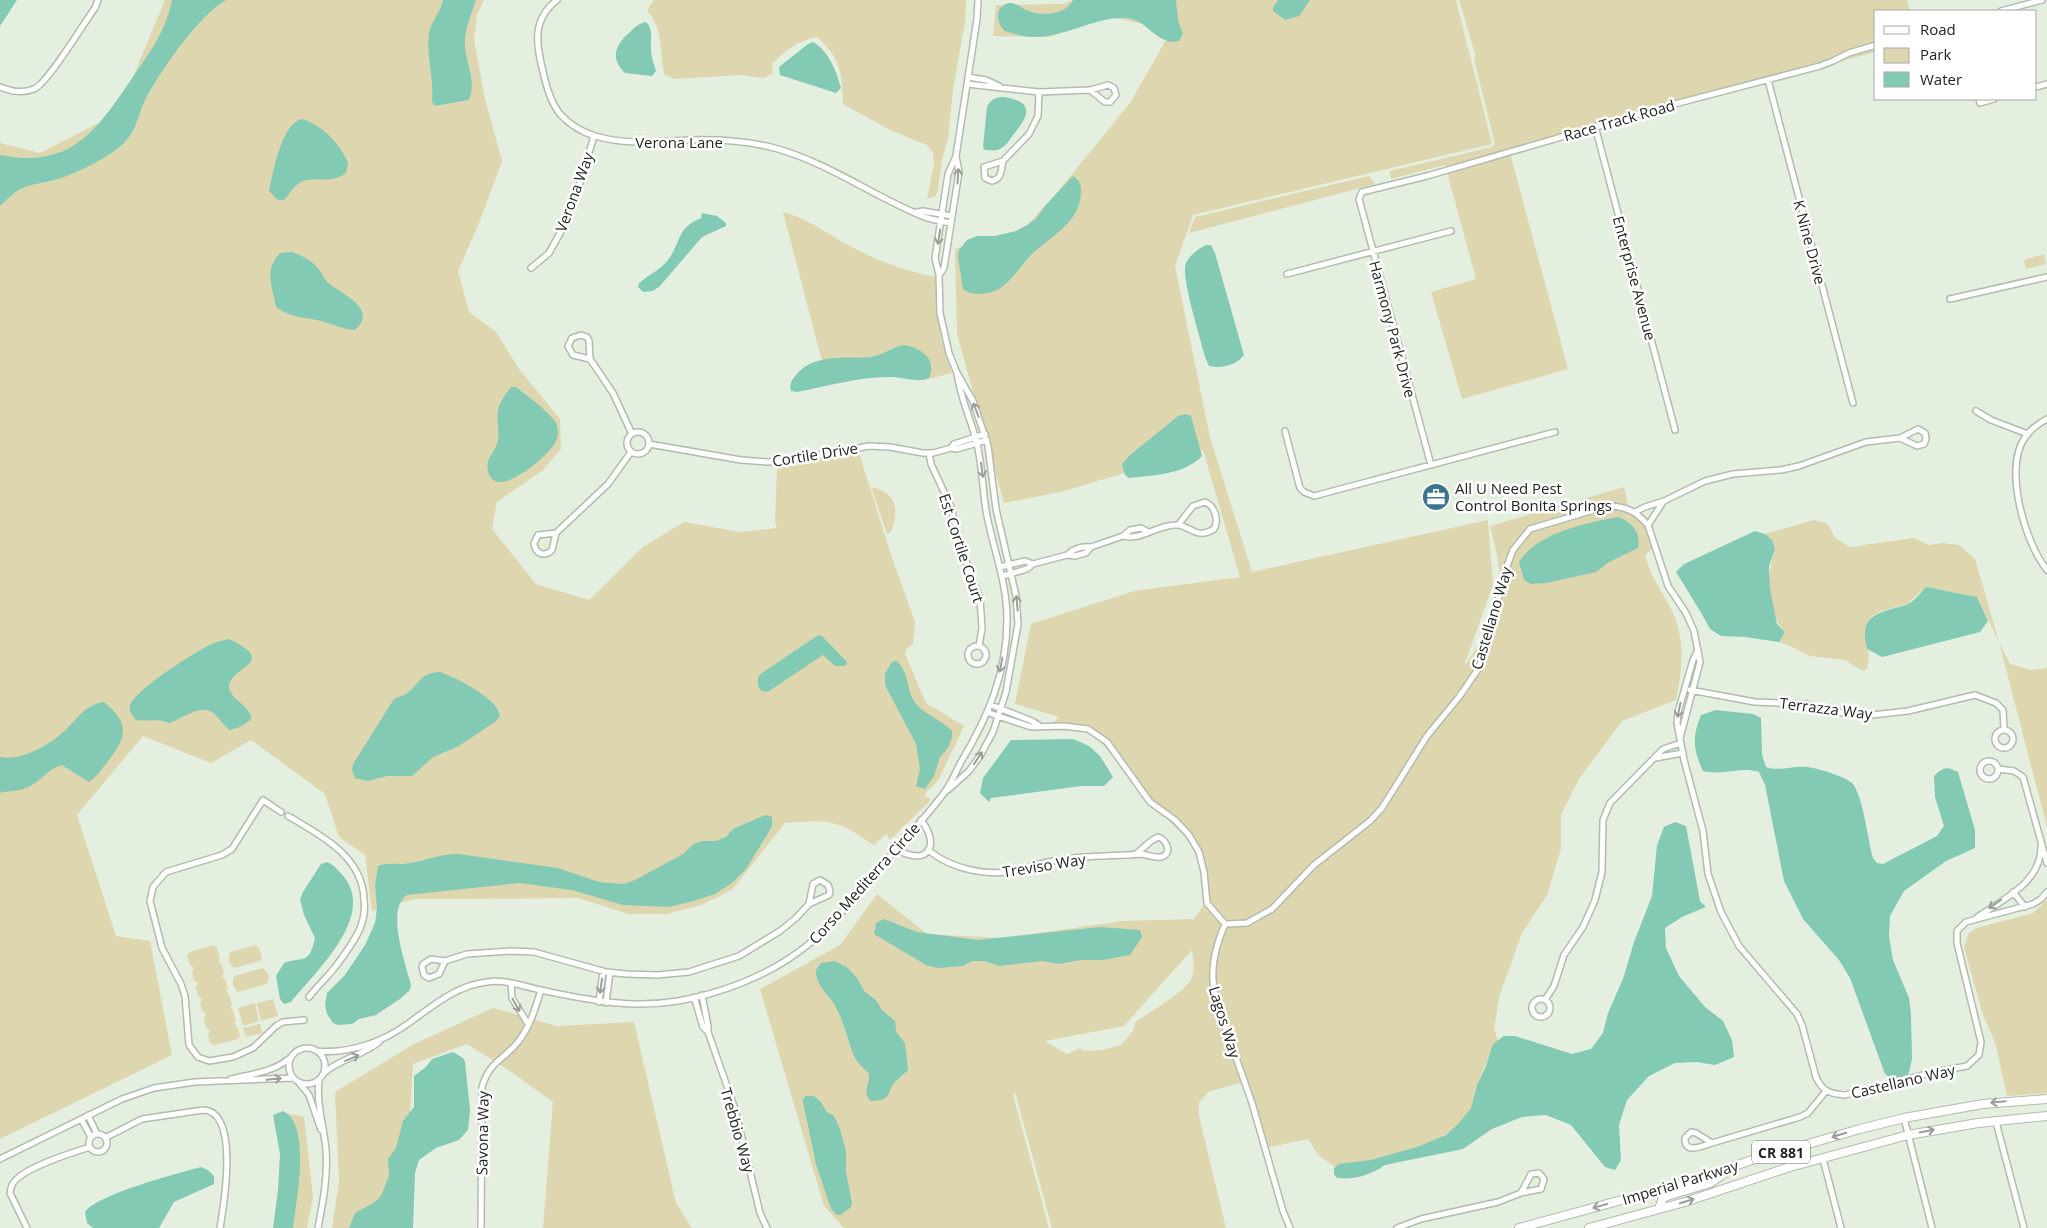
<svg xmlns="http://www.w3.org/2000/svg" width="2047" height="1228" font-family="'Open Sans',sans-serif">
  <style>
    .green { fill: #ddd6af; fill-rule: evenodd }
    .water { fill: #82cab4 }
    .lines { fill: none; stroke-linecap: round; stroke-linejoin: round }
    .minor-casing { stroke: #b2bcae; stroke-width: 8 }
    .primary-casing { stroke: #b2bcae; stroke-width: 10 }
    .minor { stroke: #fff; stroke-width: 5 }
    .primary { stroke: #fff; stroke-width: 8 }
    .oneway { stroke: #9c9d9b }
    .labels { text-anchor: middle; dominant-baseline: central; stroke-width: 5; stroke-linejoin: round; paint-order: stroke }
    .shield { fill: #fff; stroke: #646663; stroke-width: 1 }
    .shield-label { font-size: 14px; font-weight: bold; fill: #222520 }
    .street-label { font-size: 15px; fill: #222520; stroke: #fff }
    .poi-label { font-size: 15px; fill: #222520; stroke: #fff; text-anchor: start }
  </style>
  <rect width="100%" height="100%" fill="#e5efe0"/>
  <path class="green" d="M165 0H484L477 15 474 39 485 99 502 161 479 223 458 271 469 312 496 332 519 369 560 419 561 449 543 470 497 502 492 529 536 584 589 600 643 547 684 522 741 532 777 528 775 522 777 467 859 453 892 558 915 622 913 644 906 649 905 654 926 703 964 726 939 779 924 795 931 800 890 840 886 834 874 845C864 839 847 826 836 824 820 820 803 822 785 823L732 890 701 905 667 914H629L578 898 414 899 372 911 365 855 339 837 325 794 251 740 211 763 143 736 77 815 116 936 150 941 172 1055 0 1139V143L40 153 118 113Z
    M654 0H966L965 21 953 90 948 138 942 160 938 189 935 197 927 199 934 164 933 153 927 145 892 131 843 104C842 74 841 58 817 37 797 41 786 50 772 64L773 73 765 78 741 75 675 79 665 75C658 49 665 33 647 10Z
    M1074 0H1456L1492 144 1193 215 1175 266 1210 437 1252 572 1488 520 1493 585 1464 666C1478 650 1500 605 1500 584 1500 564 1495 545 1490 526L1624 487 1629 510 1646 525 1655 545 1645 556C1650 574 1660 589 1669 605 1686 635 1683 668 1676 700L1622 721 1579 779 1561 815V849L1547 895 1522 933 1500 994 1494 1028 1498 1041C1495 1043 1479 1079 1477 1085 1474 1092 1474 1101 1471 1108 1467 1117 1454 1130 1445 1135 1425 1147 1361 1167 1339 1164L1335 1167 1318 1155 1308 1139 1261 1149 1258 1131 1243 1082 1208 1092 1199 1103V1116L1226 1228H1052L1015 1092 1013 1095 1049 1228H844L824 1206 760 989 840 945 877 894 927 934 1002 938 1123 921 1194 919 1207 900 1203 872 1194 846 1158 810 1098 739 1086 731 1046 730 1059 717 1015 704 1031 624 1134 591 1240 577 1203 450 1060 492 1004 503 957 334 955 249 1022 231 1059 190 1130 103 1167 38 1152 26 1103 15 1050 37 993 36 996 5 1063 4ZM1192 950C1193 959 1196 973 1190 981 1180 995 1150 1012 1135 1022L1133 1031 1121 1045 1103 1050 1084 1051 1080 1048 1067 1054 1045 1041 1124 1026Z
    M1459 0H1907L1910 11H1876V52L1588 126 1509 149 1568 369 1462 399 1431 292 1476 279 1445 165 1391 179 1390 171 1492 147 1495 144 1474 59 1476 57Z
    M1369 176 1375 184 1189 233 1195 217Z
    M783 212C811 220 827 234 852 247 879 262 910 272 940 278L939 298 941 340 952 373 925 380 887 375 828 384Z
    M2044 254 2046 264 2026 269 2024 260Z
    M871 487C898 493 899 510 891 532L887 534Z
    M1814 520 1828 524 1835 538 1850 547 1913 538 1929 545 1943 543 1959 545 1975 559 1999 642 2010 664 2031 670 2047 668V827L1999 642 1977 597 1926 587 1907 604 1882 611 1872 616 1867 626 1866 644 1869 655 1867 669 1863 671 1844 660 1810 656 1788 645 1779 642 1785 632C1766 612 1766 574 1775 549L1765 534Z
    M2047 900V1093L2007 1096 1995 1042 1983 1015 1964 947 1969 933 1977 928 2033 913Z
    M213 945 217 948 220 958 218 961 221 963 224 973 222 977 225 979 228 989 226 992 229 994 232 1004 230 1008 233 1010 236 1020 234 1024 237 1026 240 1036 238 1039 214 1045 210 1043 208 1035 210 1030 206 1028 204 1018 206 1014 202 1011 200 1004 202 999 198 996 196 988 198 983 194 981 192 972 194 968 190 965 187 956 190 952Z
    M256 945 259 948 262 957 260 961 234 968C229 964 227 958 230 952Z
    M263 968 269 975 267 984 238 992C233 988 231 982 234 976Z
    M273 999 278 1016 261 1021 257 1003Z
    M255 1003 259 1021 243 1026 238 1008Z
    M493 1008 557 1026 634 1022 676 1203 692 1228H543L553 1102 510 1071 467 1044 413 1064 410 1113 399 1173 372 1228H332L339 1181 335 1092 414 1044Z
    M260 1024 262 1033 246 1037 243 1028Z
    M286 1113 304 1117 313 1197 307 1228H280L287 1197Z"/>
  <path class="water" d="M0 0H17L0 26Z
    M172 0H226C198 16 163 68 147 96 138 112 138 130 123 144 110 156 81 171 64 177 50 182 34 183 20 189 17 190 3 203 0 206V155C73 170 98 128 135 74 151 51 167 28 172 0Z
    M443 0H476C471 15 464 30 465 46 466 65 477 80 469 100L435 106 432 101C434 78 426 56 429 33 431 21 441 12 443 0Z
    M1073 0H1176L1178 21 1183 34 1179 41C1157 47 1147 18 1125 18 1094 17 1066 37 1035 37 1025 37 1015 34 1005 31 996 24 994 6 1009 3 1017 2 1023 10 1031 12 1046 16 1066 14 1073 0Z
    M1278 0H1310L1299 16 1285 20 1273 11V7Z
    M646 22C654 29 650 40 651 50 651 57 654 64 656 71L652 76 625 73C610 59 615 45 629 33 634 28 639 23 646 22Z
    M813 42C828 50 837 72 841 88L836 93 780 75 779 67 808 44Z
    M1004 97C1034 102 1030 114 1014 134 1010 139 1005 148 997 150 994 151 989 150 985 150L983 147 987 107C991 99 996 97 1004 97Z
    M303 119C324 127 338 142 348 162L346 173C329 184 325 177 307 180 297 181 290 193 284 200H278L269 191C273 172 282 121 303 119Z
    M1073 176C1080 180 1081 185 1081 192 1080 224 1050 236 1030 256 1022 265 1009 283 999 289 989 294 972 297 963 289L958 257 959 250 967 240 977 236H995L1016 231 1027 225 1036 219 1045 206Z
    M702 213 717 216 726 223V226L702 237 660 286 653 291 643 292 638 287 639 283C648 275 660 270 667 261 682 243 675 229 701 218Z
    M1206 245H1211L1215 253 1244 355C1237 365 1220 369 1209 366L1205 357C1201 340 1180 275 1186 263 1190 255 1199 248 1206 245Z
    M292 252C305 257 313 261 321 272 323 275 324 279 327 282 339 293 380 308 355 330 342 329 330 323 317 320 301 317 289 317 276 307 272 285 264 270 280 253Z
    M905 345C923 349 937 360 929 378 918 383 905 378 894 377 861 376 828 386 797 392L791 391C789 384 792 379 797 374 815 353 845 359 870 357 883 356 893 346 905 345Z
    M511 387H516C527 396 549 411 556 423 558 428 559 436 556 441 550 454 514 484 499 482 489 481 486 469 488 461 490 455 495 450 497 444 501 433 495 419 499 406 501 400 507 393 511 387Z
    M1186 414 1191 416 1202 456C1184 475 1154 475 1129 478L1125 475 1122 464 1129 456 1178 416Z
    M1618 517C1632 522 1641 532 1638 548L1609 562 1596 572 1546 583 1531 584 1524 580 1519 562C1537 533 1586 523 1618 517Z
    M1755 531 1765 534 1772 540 1775 549 1769 566 1770 589 1777 624 1785 632 1779 642 1745 637 1721 636 1710 629 1700 611 1676 572 1684 564Z
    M1926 587 1977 597 1988 621 1980 632 1882 657 1867 649C1858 613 1880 613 1906 605 1914 602 1920 593 1926 587Z
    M821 635 847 662 845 666H835L823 655 769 691 763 692C757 687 757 683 759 675L817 636Z
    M229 639C236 642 240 645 246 649 266 664 229 670 229 687 230 699 248 704 252 718 245 725 239 728 229 730 224 725 220 720 216 715 202 701 183 719 169 723 157 718 148 722 136 720 132 715 129 712 130 706 133 691 199 649 214 643 219 641 224 640 229 639Z
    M896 661C909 670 906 691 916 704 925 715 942 720 952 731V737L948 748 940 757 934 776 925 789 916 786 920 769 916 744 885 685V673L892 662Z
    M440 672C455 677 499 699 500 716L496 721 459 746 433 757 412 776H387L367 781 355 778 352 770 353 764 394 699C398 697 403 696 406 694 420 684 419 673 440 672Z
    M104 702C133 725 125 740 105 765 100 771 96 777 89 782L62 765C49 768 43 779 32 785 22 792 11 790 0 793V757C20 761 46 747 61 734 76 722 84 704 104 702Z
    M1716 710 1753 714 1761 718 1762 755 1766 767C1780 772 1793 765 1808 767 1819 769 1844 776 1852 783 1863 794 1868 842 1873 858L1877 863 1883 864 1937 836 1944 826 1935 797 1934 776C1943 767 1947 766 1958 772L1975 830V848L1946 861 1904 891 1890 916 1889 936 1893 960 1909 998 1911 1015 1912 1059 1908 1076 1904 1080 1894 1081 1885 1074 1850 978 1839 960 1803 919 1784 881 1765 785 1759 772C1738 766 1725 776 1703 771 1693 750 1692 737 1701 715Z
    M1073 739 1089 746 1100 756 1113 777 1104 786H1081L991 798 989 802 980 793 983 778 1011 740Z
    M765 815 772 817V826L767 835 746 869 732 883 715 894 694 901 669 907 623 905 572 890 519 883 407 895C385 909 406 964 411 985L410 990 400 999 376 1015 359 1019 352 1024 338 1025 333 1023 327 1014 325 1005 327 993 345 975 365 945 375 923 377 908 375 885 378 866C387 863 394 864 402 864 421 863 440 853 458 854L558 868 599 882 623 884 635 880 683 854 694 844 702 841H715L726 837 733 829Z
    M1675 822 1686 826 1700 901 1706 907 1682 917 1665 928 1666 948 1679 976 1705 1007 1723 1021 1732 1040 1734 1057 1715 1065 1697 1062 1675 1063 1649 1076 1627 1100 1619 1125 1621 1160 1615 1170 1605 1167 1571 1125 1546 1115 1522 1117 1492 1129 1463 1149 1385 1165C1371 1175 1354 1180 1337 1178L1334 1174V1168L1339 1164 1371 1160 1417 1147 1446 1135 1459 1123 1471 1108 1477 1085 1486 1066 1493 1044 1504 1036H1515L1572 1054 1591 1049 1603 1033 1608 1013 1623 979 1634 942 1652 896 1657 845 1664 827Z
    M327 862C334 865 339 871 344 877 376 917 315 972 291 1002L284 1004 280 999 276 976 284 963C303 956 309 966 315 938L304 915 300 899 303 892 321 864Z
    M884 919 917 932 978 940 1100 927 1140 930 1142 937 1130 955 1103 960H1081L1059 964 1042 961 1000 966 985 961H972L963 966 938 968 926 965 874 934 876 923Z
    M835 961 848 968 857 978 865 992 876 1000 882 1010 895 1021 896 1032 905 1043 908 1070C904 1074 899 1078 895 1082 886 1092 893 1101 871 1101 861 1092 870 1085 869 1074 864 1068 858 1064 854 1056 847 1039 844 1020 834 1004 828 995 817 985 816 974 816 969 818 966 821 963Z
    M453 1052 463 1058 465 1062 470 1110 468 1130 459 1140 436 1148 419 1160 415 1173 413 1228H349L355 1213 375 1202 381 1196 389 1176 388 1159 396 1148 403 1121 414 1107V1076L426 1067 432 1059Z
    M806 1096H814L820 1101 827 1112 834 1116 840 1129 846 1151V1172L852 1203 851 1207 841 1215H837L831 1209 816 1164 803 1102V1099Z
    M283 1111C312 1125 296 1202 293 1228H273L278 1190 280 1154 273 1115Z
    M201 1167 208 1170 214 1176V1184L174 1202 159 1228H93L87 1223 85 1212C96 1195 178 1173 201 1167Z"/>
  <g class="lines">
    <defs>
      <path id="minor" d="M557 0C530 21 537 47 544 76 547 89 551 103 560 114 569 124 582 132 595 136 626 145 656 142 688 140 718 139 750 141 778 149 830 164 873 196 922 216 931 220 942 221 951 223
        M2001 11 2042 0
        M968 77 986 80 999 86
        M1768 80 1853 403
        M967 84 1039 92 1090 90 1108 85 1114 88 1116 95 1110 102H1105L1090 90
        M0 87C11 91 22 94 34 89 48 83 83 24 95 8L98 0
        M2036 87 2047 84
        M1979 99 1980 103 1994 99
        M1595 126 1675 430
        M1003 161C1001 170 1002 179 992 181L985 178 984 167 1003 161 1029 134 1038 116 1039 92
        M916 212 923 211 952 216
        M531 268 549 253 564 226 577 192 594 136
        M1287 274 1451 231
        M939 275 944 268 959 172 956 156 977 19 978 0
        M1950 299 2047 277
        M590 359 573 355 568 346 572 338 581 335 587 337 589 341 590 359 613 393 632 434
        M1976 411 1991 420 2028 434
        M2047 419C2038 424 2029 430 2024 439 2004 470 2025 543 2047 570
        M1285 431 1300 488 1304 492 1314 496 1555 432
        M627 443a11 11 0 1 1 22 0a11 11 0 1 1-22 0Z
        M985 434 954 444 951 448 957 449 987 440
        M649 444 741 460 767 462 794 460 869 446 890 447 923 453H933L951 448
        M929 453 931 464 951 507 962 551 980 599 982 628 979 646
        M1431 465 1359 199 1362 192 1427 176 1675 104 1820 66 1833 61 1849 53 1876 45
        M1635 512 1645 507 1664 501 1705 481 1733 474 1781 470 1799 466 1866 442 1900 438 1917 446 1924 444 1926 439 1925 433 1918 429 1900 438
        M1648 525 1663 502
        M556 533 538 535 534 543C535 553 544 558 552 550L556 533 608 484 631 452
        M1123 536C1142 541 1158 524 1177 525 1191 526 1196 540 1214 529 1219 520 1215 506 1205 502L1193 506 1178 525
        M1067 555C1074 548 1081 546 1091 547
        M1000 567 1025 561 1033 564
        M1003 576 1027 569 1033 564 1067 555 1075 556 1086 553 1091 547 1123 536 1130 530 1141 528 1148 532
        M968 655a9 9 0 1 1 18 0a9 9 0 1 1-18 0Z
        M1698 650 1693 660 1678 712 1677 723 1684 760 1703 831 1708 874 1721 912 1739 946 1797 1014 1802 1025 1816 1077C1822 1091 1830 1094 1845 1095L1930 1073 1967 1066 1979 1055 1981 1042 1957 943V931L1966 922 2033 904 2041 899 2047 892
        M1690 690 1755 702 1805 704 1842 713 1863 716 1908 711 1975 695 1996 703 2003 710 2004 729
        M991 705 1032 721 1040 726
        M989 713 1031 727 1064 726 1088 729 1107 742 1150 802 1175 820 1189 835 1199 852 1204 872 1207 903 1225 924C1214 950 1209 973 1216 1001L1252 1103 1283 1211 1290 1228
        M1995 739a9 9 0 1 1 18 0a9 9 0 1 1-18 0Z
        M1655 758 1683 753
        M1980 770a9 9 0 1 1 18 0a9 9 0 1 1-18 0Z
        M1998 769 2014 771 2023 777 2047 863
        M948 790 969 771 980 756 993 732 1006 692 1018 624 1016 596 996 509 988 446 973 401 957 373 949 353 940 313 939 275 935 258 948 174 956 156
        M281 812 263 800 232 849 222 855 166 872 153 887 150 901 162 948 181 984 185 996 189 1045 198 1057 209 1061 233 1057 253 1048 276 1026 283 1022 304 1020
        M288 816C320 835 363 856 364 900 365 908 364 918 361 926 356 939 347 951 339 962 330 975 318 985 309 997
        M896 849C926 867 942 847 921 820
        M928 850C953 870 988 877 1019 870 1030 867 1041 863 1053 861 1076 856 1102 856 1126 855 1131 855 1136 854 1141 854 1148 855 1155 858 1161 857 1173 854 1167 840 1158 837L1151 841 1136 854
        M2013 892 2025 907
        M1976 918C2002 900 2041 883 2041 847
        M1225 924 1247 923 1272 909 1314 865 1370 821 1382 808 1427 736 1459 697 1479 668 1507 566 1513 550 1530 529 1607 506C1625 506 1636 511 1648 525L1668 586 1686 613 1694 631 1700 662 1680 738
        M445 961 439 974 429 978 424 975 422 967 423 964 431 959 445 961 467 954 511 951 534 952 606 972 627 974 657 975 689 972 739 956 780 931 796 918 809 904 829 895 830 891 828 885 820 880 813 884 809 904
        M511 983 512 998 528 1024
        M702 995 708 1026V1032L735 1109 760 1213 767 1228
        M694 997 703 1027 708 1032
        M1532 1008a9 9 0 1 1 18 0a9 9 0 1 1-18 0Z
        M1545 1000 1554 986 1564 955 1583 927 1595 900 1602 872 1603 820 1610 803 1663 749 1681 743
        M599 1002 603 971
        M606 1003 610 972
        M289 1066a18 18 0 1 1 36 0a18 18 0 1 1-36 0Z
        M317 1051C344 1054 377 1044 400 1029 428 1011 452 986 487 982 506 979 526 987 545 991 591 1000 630 1009 678 1001 719 994 764 977 797 953 829 931 854 898 879 869 900 844 924 820 944 793 951 784 955 773 961 762 988 717 1007 673 1007 619 1007 583 994 551 987 516 982 491 983 465 976 440 970 417 960 397 957 373
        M324 1073C339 1059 362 1056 379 1042
        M231 1079C251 1074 275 1072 291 1057
        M300 1084 309 1095 321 1130
        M88 1115 97 1134
        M1904 1118 1932 1228
        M81 1119 91 1137
        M1996 1122 2024 1228
        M1691 1132 1696 1133 1712 1143C1702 1146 1684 1155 1685 1138Z
        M89 1143a9 9 0 1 1 18 0a9 9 0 1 1-18 0Z
        M105 1138 142 1119 203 1110C240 1111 224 1204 220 1228
        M1712 1143 1800 1117 1808 1113 1826 1091
        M0 1159 122 1099 154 1088 195 1082 293 1078
        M1823 1159 1841 1228
        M1539 1173 1544 1179 1541 1189 1521 1193 1531 1174Z
        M27 1228 10 1193C11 1189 11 1185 14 1182 25 1167 71 1153 90 1147
        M318 1228C323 1202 328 1176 326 1150 324 1127 316 1103 319 1080
        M481 1228 482 1087C490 1060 503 1061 518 1042 530 1027 535 1009 541 990
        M1397 1228 1421 1219 1498 1202 1521 1193"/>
      <path id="primary" d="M1659 1209 1663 1198 1667 1196 1710 1183 1731 1169
        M1519 1228 1684 1183 1749 1161 1860 1129 1904 1118 1983 1104 2047 1099
        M1589 1228 1685 1202 1790 1167 1908 1135 1978 1123 2047 1116"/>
    </defs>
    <use href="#minor" class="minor-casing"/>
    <use href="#primary" class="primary-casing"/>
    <use href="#minor" class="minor"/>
    <use href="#primary" class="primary"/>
  </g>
  <defs><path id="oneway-shaft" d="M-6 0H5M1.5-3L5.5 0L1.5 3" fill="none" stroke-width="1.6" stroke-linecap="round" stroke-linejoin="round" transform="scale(1.25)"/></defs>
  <g class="oneway">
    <use href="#oneway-shaft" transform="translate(958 176) rotate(-86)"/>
    <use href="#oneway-shaft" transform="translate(939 237) rotate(99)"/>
    <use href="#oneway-shaft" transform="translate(976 410) rotate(-111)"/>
    <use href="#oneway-shaft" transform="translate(982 470) rotate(82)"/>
    <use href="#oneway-shaft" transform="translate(1017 603) rotate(-95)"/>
    <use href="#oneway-shaft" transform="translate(1001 665) rotate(101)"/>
    <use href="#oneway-shaft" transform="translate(1679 710) rotate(102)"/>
    <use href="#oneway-shaft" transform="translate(978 758) rotate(-56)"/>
    <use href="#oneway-shaft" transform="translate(1995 904) rotate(145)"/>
    <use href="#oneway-shaft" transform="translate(601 986) rotate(98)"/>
    <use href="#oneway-shaft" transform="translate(516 1005) rotate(61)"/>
    <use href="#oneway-shaft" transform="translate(352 1058) rotate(-23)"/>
    <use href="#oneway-shaft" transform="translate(274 1079) rotate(-6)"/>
    <use href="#oneway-shaft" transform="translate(1998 1102) rotate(175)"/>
    <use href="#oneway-shaft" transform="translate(1927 1131) rotate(-12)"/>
    <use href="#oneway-shaft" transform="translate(1839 1135) rotate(163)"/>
    <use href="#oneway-shaft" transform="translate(1687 1201) rotate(-17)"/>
    <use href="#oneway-shaft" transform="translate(1600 1206) rotate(165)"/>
  </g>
  <defs>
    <symbol id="office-disc" viewBox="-11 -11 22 22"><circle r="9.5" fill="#3a748d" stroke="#fff"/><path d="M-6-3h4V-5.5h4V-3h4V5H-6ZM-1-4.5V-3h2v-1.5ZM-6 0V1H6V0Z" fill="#fff"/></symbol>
  </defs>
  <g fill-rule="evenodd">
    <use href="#office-disc" x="1420" y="481" width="32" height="32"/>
  </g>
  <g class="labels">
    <rect class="shield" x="1752" y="1140.5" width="58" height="23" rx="4"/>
    <g class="shield-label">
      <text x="1781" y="1152">CR 881</text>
    </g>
    <g class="street-label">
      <text transform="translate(1619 120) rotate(-16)">Race Track Road</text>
      <text x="679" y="142">Verona Lane</text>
      <text transform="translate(574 192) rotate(-70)">Verona Way</text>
      <text transform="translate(1810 242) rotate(75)">K Nine Drive</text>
      <text transform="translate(1635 278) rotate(75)">Enterprise Avenue</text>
      <text transform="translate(1393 329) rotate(75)">Harmony Park Drive</text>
      <text transform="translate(815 454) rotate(-9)">Cortile Drive</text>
      <text transform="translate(962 548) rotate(72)">Est Cortile Court</text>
      <text transform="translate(1491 618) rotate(-73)">Castellano Way</text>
      <text transform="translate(1826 708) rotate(7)">Terrazza Way</text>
      <text transform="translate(1044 865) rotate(-9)">Treviso Way</text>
      <text transform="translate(864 883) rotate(-48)">Corso Mediterra Circle</text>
      <text transform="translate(1225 1022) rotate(73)">Lagos Way</text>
      <text transform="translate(1903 1081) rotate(-13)">Castellano Way</text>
      <text transform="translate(738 1130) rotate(74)">Trebbio Way</text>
      <text transform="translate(482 1133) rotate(-89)">Savona Way</text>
      <text transform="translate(1680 1182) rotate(-17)">Imperial Parkway</text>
    </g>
    <g class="poi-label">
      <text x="1455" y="488">All U Need Pest<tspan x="1455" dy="17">Control Bonita Springs</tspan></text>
    </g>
  </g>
  <rect x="1874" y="10" width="162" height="90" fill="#ffffff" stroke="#a7a8a6"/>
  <rect x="1884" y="26" width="25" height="8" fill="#ffffff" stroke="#a7a8a6"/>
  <text x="1920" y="35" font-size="15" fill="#222520">Road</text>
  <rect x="1884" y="48" width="25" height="15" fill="#ddd6af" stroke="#a7a8a6"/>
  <text x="1920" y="60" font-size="15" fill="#222520">Park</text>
  <rect x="1884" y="72" width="25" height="15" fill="#82cab4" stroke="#a7a8a6"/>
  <text x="1920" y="85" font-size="15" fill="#222520">Water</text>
</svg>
